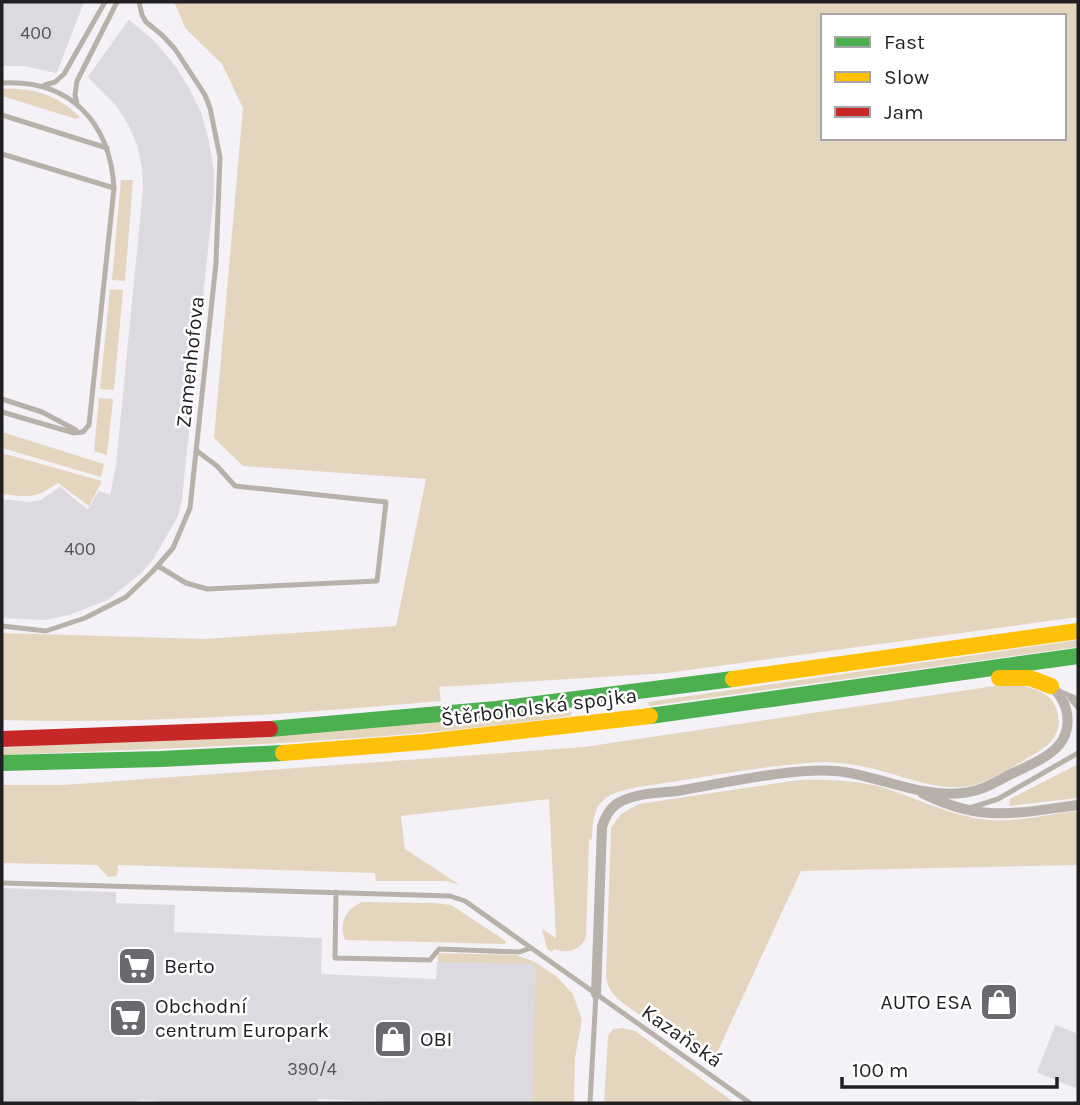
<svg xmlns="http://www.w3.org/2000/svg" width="1080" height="1105" font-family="Karla,sans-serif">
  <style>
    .green { fill: #e4d5bf; fill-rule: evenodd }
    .building { fill: #ddd9e1; stroke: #dddbdf; stroke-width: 2 }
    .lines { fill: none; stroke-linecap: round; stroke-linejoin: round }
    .lane { stroke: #b8b1aa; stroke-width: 5 }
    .street { stroke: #b8b1aa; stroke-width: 10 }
    .fast { stroke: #4caf50; stroke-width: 16 }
    .slow { stroke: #ffc107; stroke-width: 16 }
    .jam { stroke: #c62828; stroke-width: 16 }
    .labels { text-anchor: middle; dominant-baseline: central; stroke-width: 5; stroke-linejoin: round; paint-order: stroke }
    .number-label { font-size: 18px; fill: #545256 }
    .street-label { font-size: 21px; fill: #211f22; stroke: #fff }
    .poi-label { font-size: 21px; fill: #211f22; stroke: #fff; text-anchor: start }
  </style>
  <rect width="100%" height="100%" fill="#f4f2f7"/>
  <path class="green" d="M174 2H1078V617L667 673 439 687 441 701C295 714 149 724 2 720V633L205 639 396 626 426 479 243 466 214 438 243 108 222 64 186 29ZM823 16H1064V138H823Z
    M2 89C32 87 58 95 80 117L76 119 2 96Z
    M121 180H133L125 281 112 280Z
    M110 289 123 290 114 390 100 389Z
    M99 398 113 399 107 455 94 451Z
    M2 432 104 464 101 477 2 448Z
    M2 453 102 481 89 506 58 483C35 499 29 497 2 494Z
    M1078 640V647L650 706 647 702Z
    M1015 683C1035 690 1054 692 1058 715 1062 736 1047 747 1031 756 1013 767 990 782 969 786 937 792 901 775 870 768 850 763 828 761 807 763 750 768 694 779 638 787 602 794 593 801 592 839L589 840 586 937C580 951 568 954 554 949L552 952 547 949 542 929 556 938 549 799 401 816 405 849 460 885 446 881H376L375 873 118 865 117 876 108 877 97 865 2 863V785H63L584 747Z
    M569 710 572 713 570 716C382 742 192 748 2 755V748Z
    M1078 764V798L1009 806 1010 799Z
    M798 780C825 779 851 780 878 786 910 795 941 812 975 818 1007 825 1044 815 1076 811L1078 819V865L801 871 715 1057C689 1043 627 1013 611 991 608 986 607 982 606 976L611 828 621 814 639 804Z
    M362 902 435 903 451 905 506 941 505 944 345 940C339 923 345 909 362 902Z
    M438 953 516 955 535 962 557 977 573 994 582 1020 575 1058 574 1103H531L535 969 530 965 438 963Z
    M623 1028 635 1031 735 1103H604L608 1036 613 1029Z"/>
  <path class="building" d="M2 2H83L56 72 25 65H2Z
    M129 21 153 41 174 66 188 88 200 112 207 137 213 170V192L181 499 177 516 153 558 140 573 107 599 69 614 44 619 2 617V500L29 503 41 501 60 488 88 511 99 492 111 496 117 465 144 189 143 168 138 145 129 124 117 105 89 77Z
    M2 889 115 893V904L174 906 173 933 321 939 320 975 437 980 438 963 530 965 535 968 531 1103H434L317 1098V1103H158V1100L140 1099 129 1103 5 1102V1099H2Z
    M1056 1026 1078 1035V1088L1038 1072Z"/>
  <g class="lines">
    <path class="lane" d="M2 83C70 79 110 122 114 188L89 425 83 432 74 433 2 412
      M45 85 55 82 64 74 105 2
      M77 104 75 95 77 81 117 2
      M2 115 107 148
      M2 154 114 188
      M2 399 42 412 76 430
      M158 566 186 583 207 589 377 581 386 502 235 486 217 466 197 451
      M2 626 46 631 85 618 126 597 152 572 173 548 190 508 216 263 220 157 210 108 205 95 175 49 162 35 146 22 142 15 139 2
      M1059 691 1078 699
      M1070 698 1078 708
      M973 807 998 799 1078 753
      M2 883 450 896 465 901 750 1103
      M336 892 335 958 430 960 439 949 519 952 531 948
      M590 1103 596 994"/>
    <path class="street" d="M922 793C981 823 1016 813 1078 805
      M596 994 602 827C605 817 610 807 620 802 636 793 660 793 677 791 726 783 788 768 836 771 878 775 919 798 962 793 980 792 996 782 1011 774 1024 768 1038 762 1049 754 1075 736 1072 705 1051 686"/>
    <path class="fast" d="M650 716 1078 656
      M270 729 496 709 733 679
      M2 763 161 759 283 753"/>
    <path class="slow" d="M999 678H1030L1051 686
      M733 679 1078 631
      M283 753 425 742 650 716"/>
    <path class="jam" d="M2 739 270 729"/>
  </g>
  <defs>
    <symbol id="supermarket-square" viewBox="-11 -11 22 22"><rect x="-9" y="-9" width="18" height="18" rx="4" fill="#6b696d" stroke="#fff"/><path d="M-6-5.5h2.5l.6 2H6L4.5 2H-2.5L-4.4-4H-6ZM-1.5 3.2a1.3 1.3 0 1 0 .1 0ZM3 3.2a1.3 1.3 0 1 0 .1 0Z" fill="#fff"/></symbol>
    <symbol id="shop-square" viewBox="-11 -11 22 22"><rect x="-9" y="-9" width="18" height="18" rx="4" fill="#6b696d" stroke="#fff"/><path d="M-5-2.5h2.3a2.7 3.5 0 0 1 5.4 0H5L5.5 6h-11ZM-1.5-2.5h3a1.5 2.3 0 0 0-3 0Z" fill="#fff"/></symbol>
  </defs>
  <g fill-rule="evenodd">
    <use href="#supermarket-square" x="115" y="944" width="44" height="44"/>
    <use href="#shop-square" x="977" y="980" width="44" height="44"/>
    <use href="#supermarket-square" x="106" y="996" width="44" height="44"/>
    <use href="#shop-square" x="371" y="1017" width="44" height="44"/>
  </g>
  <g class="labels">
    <g class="number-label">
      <text x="36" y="33">400</text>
      <text x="80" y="549">400</text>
      <text x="312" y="1069">390/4</text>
    </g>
    <g class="street-label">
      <text transform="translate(190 362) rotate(-84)">Zamenhofova</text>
      <text transform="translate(539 707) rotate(-7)">Štěrboholská spojka</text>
      <text transform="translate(682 1036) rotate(35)">Kazaňská</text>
    </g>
    <g class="poi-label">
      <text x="164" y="966">Berto</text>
      <text x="972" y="1002" text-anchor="end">AUTO ESA</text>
      <text x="155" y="1006">Obchodní<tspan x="155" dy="24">centrum Europark</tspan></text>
      <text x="420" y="1039">OBI</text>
    </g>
  </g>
  <rect width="1080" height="1105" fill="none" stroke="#211f22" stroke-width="7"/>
  <rect x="821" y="14" width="245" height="126" fill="#ffffff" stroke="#a6a5a7" stroke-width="2"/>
  <rect x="835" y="37" width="35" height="10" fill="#4caf50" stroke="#a6a5a7" stroke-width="2"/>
  <text x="884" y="49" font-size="21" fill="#211f22">Fast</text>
  <rect x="835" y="72" width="35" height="10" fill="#ffc107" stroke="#a6a5a7" stroke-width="2"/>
  <text x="884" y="84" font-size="21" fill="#211f22">Slow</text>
  <rect x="835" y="107" width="35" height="10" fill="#c62828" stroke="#a6a5a7" stroke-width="2"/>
  <text x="884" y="119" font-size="21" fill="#211f22">Jam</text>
  <path d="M842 1077v10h215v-10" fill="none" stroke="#211f22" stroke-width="3.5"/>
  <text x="852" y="1077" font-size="21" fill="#211f22" stroke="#ffffff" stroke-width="5" paint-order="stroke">100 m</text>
</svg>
